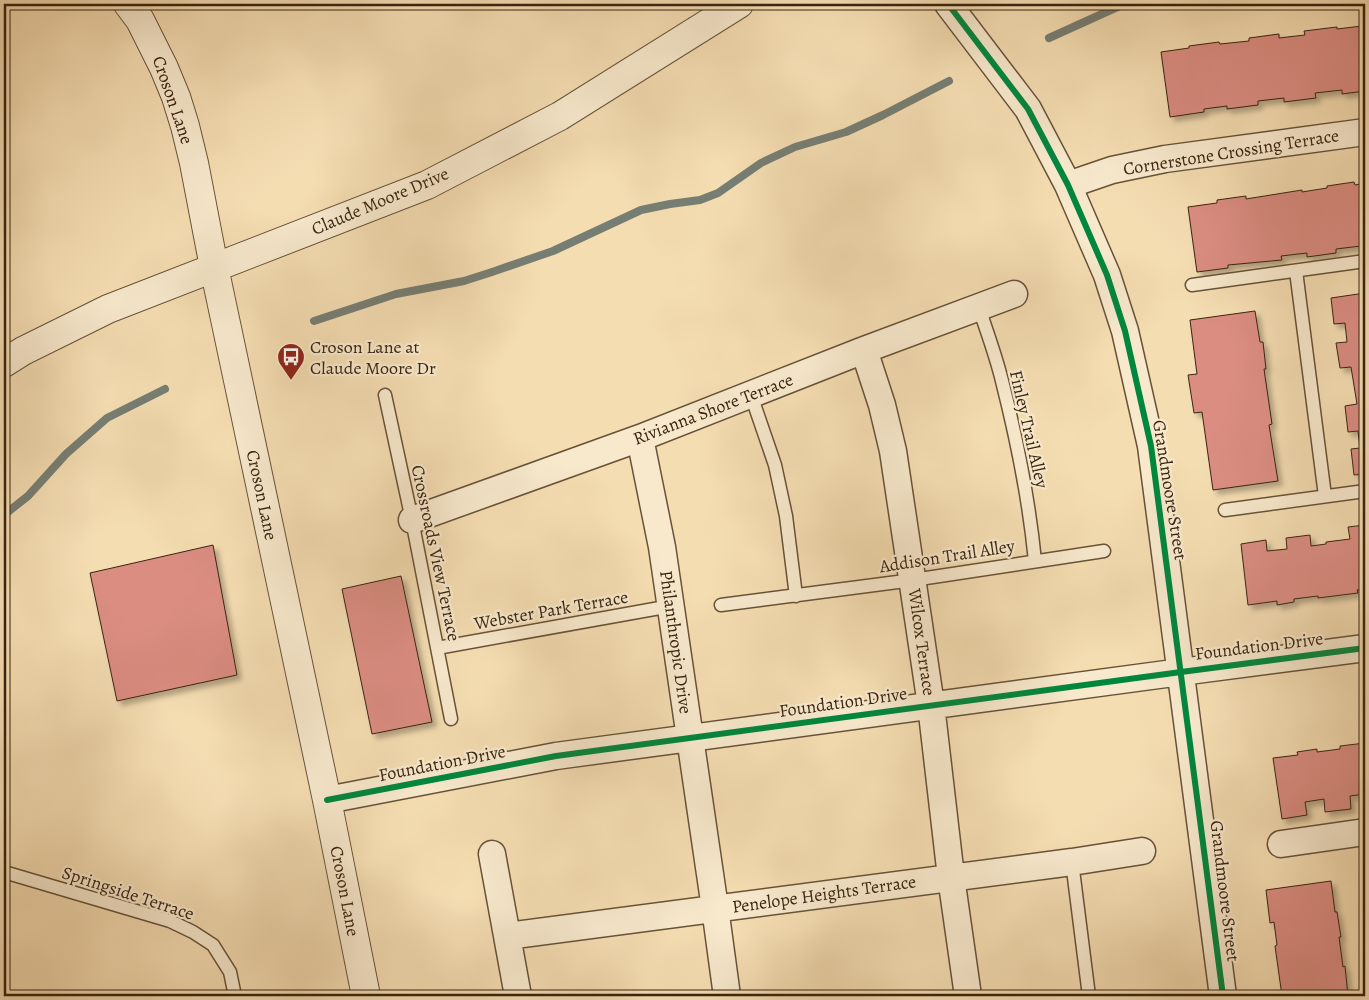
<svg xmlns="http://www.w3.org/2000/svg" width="1369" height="1000" font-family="Alegreya,serif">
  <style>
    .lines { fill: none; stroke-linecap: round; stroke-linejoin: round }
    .stream { stroke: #767e74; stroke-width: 8 }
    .building { fill: #db8d82; stroke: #382410; filter: url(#shadow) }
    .service-casing { stroke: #675238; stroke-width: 15 }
    .minor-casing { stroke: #675238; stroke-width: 29 }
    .tertiary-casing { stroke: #675238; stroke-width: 30 }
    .service { stroke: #f8e9cd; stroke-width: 12 }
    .minor { stroke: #f8e9cd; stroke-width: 26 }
    .tertiary { stroke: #f8e9cd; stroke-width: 28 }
    .cycleway-casing { stroke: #f8e9cd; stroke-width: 9 }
    .cycleway { stroke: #00873e; stroke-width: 6 }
    .labels { text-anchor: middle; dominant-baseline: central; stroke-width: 4.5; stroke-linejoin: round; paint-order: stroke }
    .street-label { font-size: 18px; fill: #382410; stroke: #f8e9cd }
    .poi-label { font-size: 18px; fill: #382410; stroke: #f8e9cd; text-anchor: start }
  </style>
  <defs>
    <filter id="shadow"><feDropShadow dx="4.5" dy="4.5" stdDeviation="2.5" flood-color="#0004"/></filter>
  </defs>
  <rect width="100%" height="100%" fill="#f5ddb2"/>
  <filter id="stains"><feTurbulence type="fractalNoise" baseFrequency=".004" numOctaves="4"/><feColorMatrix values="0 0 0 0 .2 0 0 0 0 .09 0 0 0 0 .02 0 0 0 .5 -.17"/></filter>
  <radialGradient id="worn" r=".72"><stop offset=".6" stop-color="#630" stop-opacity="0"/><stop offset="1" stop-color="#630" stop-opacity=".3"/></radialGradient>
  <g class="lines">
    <path class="stream" d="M1049 38 1124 4
      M314 321 396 294 464 281 492 272 553 251 641 210 670 204 700 200 718 193 761 163 795 147 846 132 883 115 949 81
      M4 515 28 496 66 454 107 418 165 389"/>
  </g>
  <path class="building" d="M1362 23H1365V91L1342 94V90L1315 93 1316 98 1284 102V98L1258 101V105L1227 109V106L1204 109V112L1170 117 1161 52 1189 48V46L1219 42 1220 44 1249 41V38L1279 34V38L1305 35 1304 31 1337 27V29L1362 26Z
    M1354 182 1355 185 1365 183V249L1361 250V246L1336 249V253L1307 257V253L1281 256 1282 260 1228 265V268L1197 272 1188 207 1217 203V200L1246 196V199L1302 190V192L1327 188V186Z
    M1365 293V474L1354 475 1351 449 1360 448 1358 431 1348 432 1345 406 1357 404 1351 367 1340 368 1336 343 1347 342 1345 323 1334 324 1331 298Z
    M1255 311 1260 342H1263L1266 369H1264L1272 424 1269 425 1278 481 1213 490 1202 412 1194 413 1188 375 1197 374 1190 320Z
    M1365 525V589L1357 590 1358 593 1318 598V596L1294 599V602L1277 605V601L1248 605 1241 544 1266 540 1267 551 1287 549 1286 538 1310 535 1311 546 1326 544V542L1350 539 1348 527Z
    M213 545 237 675 117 701 90 573Z
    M401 576 432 722 372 734 342 589Z
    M1365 743V794L1350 796 1351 809 1325 812 1324 799 1305 802 1307 815 1282 819 1273 758 1298 755 1297 752 1317 749V752L1340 749V746Z
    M1331 881 1335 912H1337L1341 937H1339L1343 967 1345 966 1348 996H1282L1275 946 1277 945 1274 922 1270 923 1266 890Z"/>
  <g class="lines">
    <defs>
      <path id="service" d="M1296 271 1325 496
        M1192 285 1365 261
        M979 308C987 332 996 356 1002 381 1017 440 1029 500 1035 561
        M385 395 412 520 451 719
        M751 395 775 465 786 516 796 596
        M1225 510 1365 491
        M721 605 913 580 1104 551
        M437 648 671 606
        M1072 862 1089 996
        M4 872 170 921 193 932 213 945 230 972 235 996"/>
      <path id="minor" d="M948 4 1028 109 1068 185 1107 275 1125 331 1151 446 1223 996
        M1068 185 1112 170 1165 159 1365 132
        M864 350 882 405 893 451 931 705 951 877 968 996
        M640 438 662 547 715 908 727 996
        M412 520 640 438 864 350 1014 294
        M327 800 556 756 1181 672 1365 648
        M1281 844 1365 832
        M492 854 518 996
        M507 936 1072 862 1142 851"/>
      <path id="tertiary" d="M128 4 140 20 164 68 176 97 185 126 194 163 214 267 327 800 366 996
        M4 363 23 351 108 309 427 185 560 116 739 4"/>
    </defs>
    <use href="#service" class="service-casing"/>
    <use href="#minor" class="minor-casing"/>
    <use href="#tertiary" class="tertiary-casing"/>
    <use href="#service" class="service"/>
    <use href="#minor" class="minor"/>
    <use href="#tertiary" class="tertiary"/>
    <defs>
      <path id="cycleway" d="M948 4 1028 109 1068 185 1107 275 1125 331 1151 446 1223 996
        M327 800 556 756 1181 672 1365 648"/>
    </defs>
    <use href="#cycleway" class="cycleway-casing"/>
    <use href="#cycleway" class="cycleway"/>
  </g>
  <defs>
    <symbol id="bus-pin" viewBox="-11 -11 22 30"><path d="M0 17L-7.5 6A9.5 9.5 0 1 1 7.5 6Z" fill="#8f2418" stroke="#f8e9cd"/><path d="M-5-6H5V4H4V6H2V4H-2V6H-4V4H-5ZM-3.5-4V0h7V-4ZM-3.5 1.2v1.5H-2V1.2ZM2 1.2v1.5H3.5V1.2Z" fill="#fff"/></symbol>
  </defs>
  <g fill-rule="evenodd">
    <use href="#bus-pin" x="275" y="341" width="32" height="43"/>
  </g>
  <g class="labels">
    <g class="street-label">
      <text transform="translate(173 100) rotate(71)">Croson Lane</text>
      <text transform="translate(1231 152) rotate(-9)">Cornerstone Crossing Terrace</text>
      <text transform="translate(380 201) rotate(-23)">Claude Moore Drive</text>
      <text transform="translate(713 409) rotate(-21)">Rivianna Shore Terrace</text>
      <text transform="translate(1029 429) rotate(77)">Finley Trail Alley</text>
      <text transform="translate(1170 490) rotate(81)">Grandmoore Street</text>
      <text transform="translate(262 495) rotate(78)">Croson Lane</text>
      <text transform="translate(436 553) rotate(78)">Crossroads View Terrace</text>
      <text transform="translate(947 556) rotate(-9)">Addison Trail Alley</text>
      <text transform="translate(551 610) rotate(-10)">Webster Park Terrace</text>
      <text transform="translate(676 642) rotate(82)">Philanthropic Drive</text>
      <text transform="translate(922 642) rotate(82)">Wilcox Terrace</text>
      <text transform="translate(1259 646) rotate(-7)">Foundation Drive</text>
      <text transform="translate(843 702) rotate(-8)">Foundation Drive</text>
      <text transform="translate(442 763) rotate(-11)">Foundation Drive</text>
      <text transform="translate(345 891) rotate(79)">Croson Lane</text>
      <text transform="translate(1225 891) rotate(83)">Grandmoore Street</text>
      <text transform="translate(128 893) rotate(18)">Springside Terrace</text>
      <text transform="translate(824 894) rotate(-8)">Penelope Heights Terrace</text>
    </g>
    <g class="poi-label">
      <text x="310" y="347">Croson Lane at<tspan x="310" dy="21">Claude Moore Dr</tspan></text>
    </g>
  </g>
  <rect width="1369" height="1000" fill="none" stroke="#f5ddb2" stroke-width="20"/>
  <rect x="5" y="5" width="1359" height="990" fill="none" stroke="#382410" stroke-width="2.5"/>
  <rect x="10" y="10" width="1349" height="980" fill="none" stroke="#382410"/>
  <rect width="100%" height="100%" filter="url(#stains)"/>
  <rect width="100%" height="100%" fill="url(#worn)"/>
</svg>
